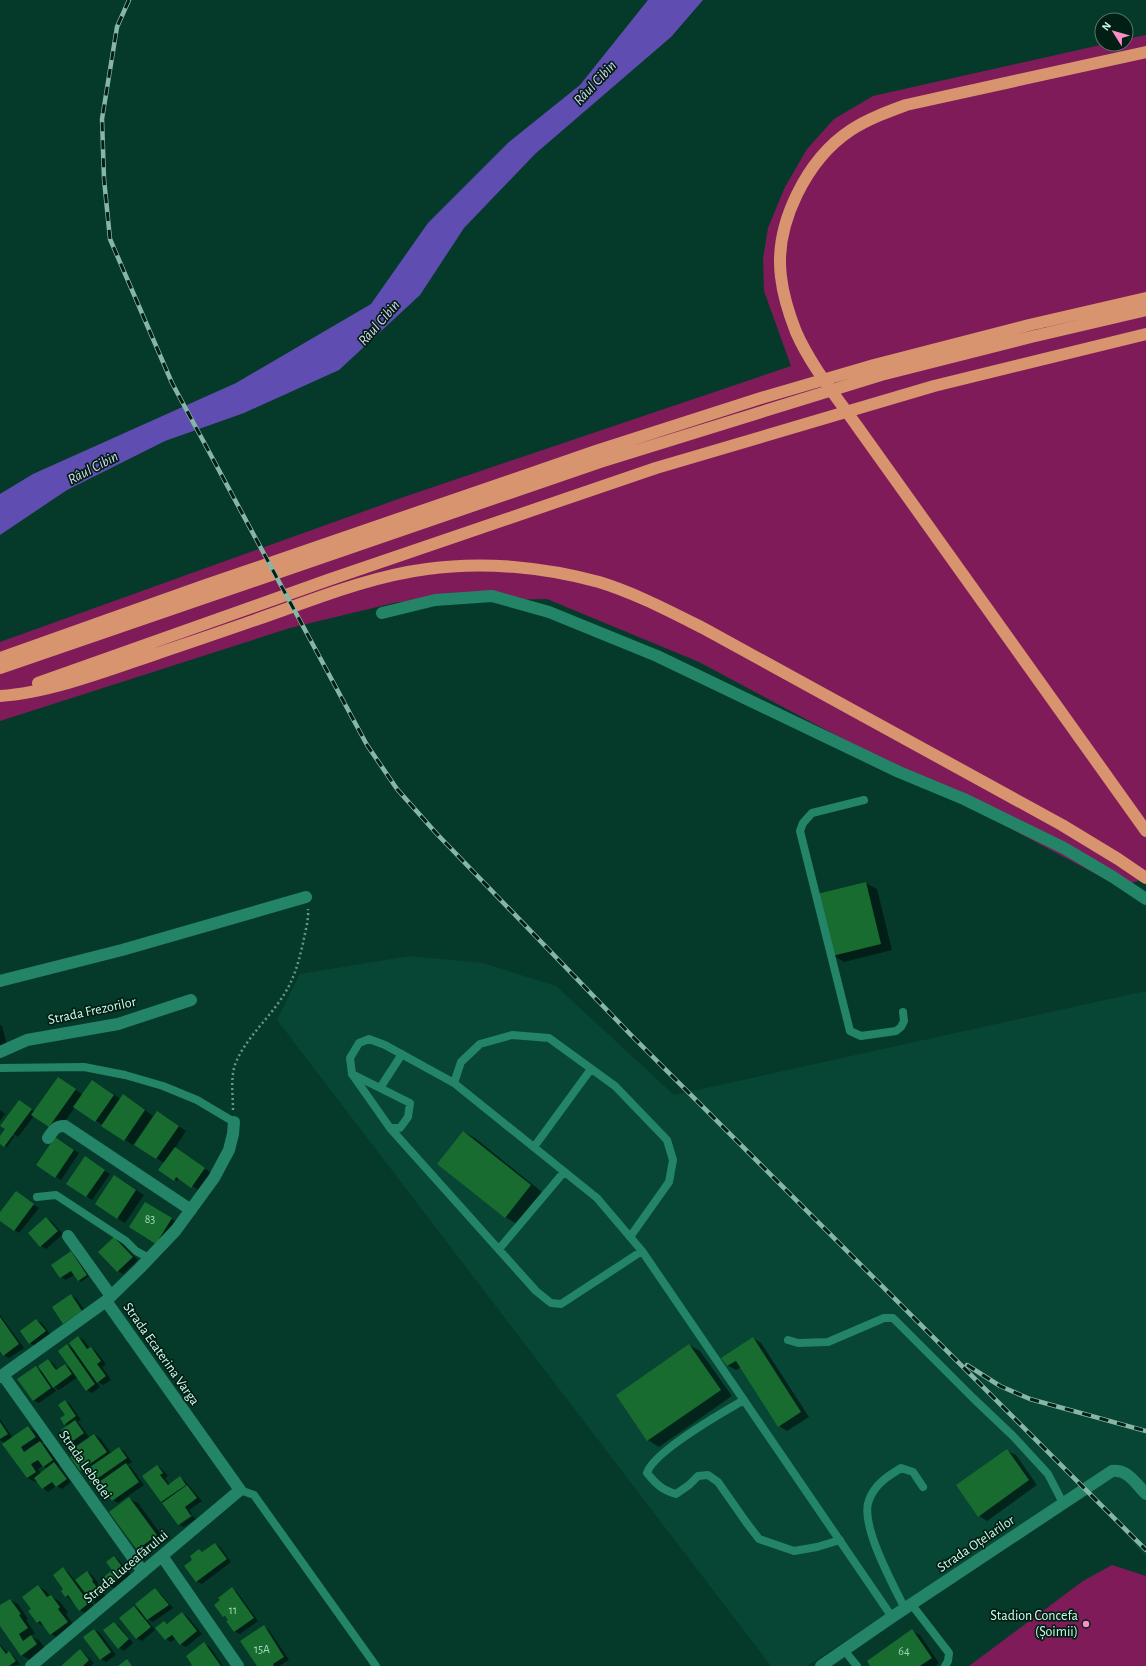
<svg xmlns="http://www.w3.org/2000/svg" width="1146" height="1666" font-family="'Alegreya Sans',sans-serif">
  <style>
    .built { fill: #074534 }
    .green { fill: #801b59 }
    .water { fill: #604db1 }
    .shadow { fill: #0007; fill-rule: evenodd }
    .building { fill: #186c30 }
    .lines { fill: none; stroke-linecap: round; stroke-linejoin: round }
    .path { stroke: #689888; stroke-width: 2.5; stroke-dasharray: 2 3; stroke-linecap: butt }
    .lane { stroke: #238467; stroke-width: 8 }
    .street { stroke: #238467; stroke-width: 12 }
    .highway { stroke: #d8936f; stroke-width: 12 }
    .rail-casing { stroke: #88b6a6; stroke-width: 4.5 }
    .rail { stroke: #021f15; stroke-width: 3; stroke-dasharray: 9; stroke-linecap: butt }
    .poi-dot { fill: #fa8fc7; stroke: #021f15; stroke-width: 1.5 }
    .labels { text-anchor: middle; dominant-baseline: central; stroke-width: 3.5; stroke-linejoin: round; paint-order: stroke }
    .number-label { font-size: 12px; fill: #a3d7bc }
    .street-label { font-size: 14px; fill: #d1fbea; stroke: #021f15 }
    .poi-label { font-size: 14px; fill: #d1fbea; stroke: #021f15; text-anchor: end }
    .water-label { font-size: 15px; font-style: italic; fill: #d7d6f0; stroke: #021f15 }
  </style>
  <rect width="100%" height="100%" fill="#053a2b"/>
  <path class="built" d="M410 956 483 963 556 986 674 1095 1146 991V1557L1083 1486 807 1666H771L277 1020 300 974Z"/>
  <path class="green" d="M1146 35V878L1120 887 699 662 547 599 398 602 290 628 0 721V642L401 498 791 366 764 291 763 259 768 228 785 187 807 149 834 119 873 96 1105 44H1126V39Z
    M1112 1565 1146 1576V1666H969L1083 1581Z"/>
  <path class="water" d="M648 0H703L671 37 535 154 464 228 420 295 339 370 244 413 165 441 67 490 0 535V494L33 474 236 383 371 304 428 223 509 142 580 85Z"/>
  <path class="shadow" d="M866 883 877 889 892 950 844 962 833 955Z
    M0 1025 2 1026 7 1045 0 1047Z
    M93 1081 121 1099 131 1100 153 1116 133 1145 75 1107 58 1131 34 1116 18 1137 12 1133 14 1137 7 1147 0 1143V1138L25 1104 35 1112 66 1083 83 1095Z
    M0 1110 5 1114 0 1121Z
    M166 1117 186 1131 175 1148 213 1174 200 1191 179 1178 177 1181 160 1170 164 1163 136 1145Z
    M464 1132 475 1138 542 1192 517 1224 505 1217Z
    M61 1141 79 1153 61 1180 56 1177Z
    M90 1160 110 1174 92 1200 67 1183Z
    M123 1181 144 1195 125 1223 117 1218Z
    M16 1192 39 1208 19 1233 0 1220V1213Z
    M154 1208 180 1224 156 1244Z
    M46 1218 51 1221 63 1234 46 1249 41 1246 29 1233Z
    M114 1238 119 1241 138 1260 123 1274 118 1271 99 1252Z
    M71 1252 76 1255 89 1276 81 1282 74 1275 66 1280 61 1277Z
    M71 1295 76 1298 87 1314 69 1326 63 1323Z
    M0 1315 24 1348 9 1358 4 1355 0 1350Z
    M36 1320 42 1323 51 1335 35 1346 30 1343 21 1332Z
    M78 1337 84 1340 90 1349 91 1348 96 1351 106 1364 102 1367 111 1380 103 1385 96 1381 100 1387 92 1393 87 1390 78 1377 59 1390 52 1386 56 1391 39 1403 33 1400 36 1368 43 1372 48 1360 53 1363 58 1370 65 1365 72 1369 67 1345 74 1349Z
    M753 1338 761 1343 809 1417 787 1431 779 1426 741 1367 736 1370 727 1365Z
    M689 1345 700 1351 732 1396 659 1447 648 1440 617 1395Z
    M65 1401 70 1404 81 1420 77 1422 80 1424 89 1437 72 1448 67 1445 66 1435 68 1426 65 1424 66 1415Z
    M0 1419 13 1438 28 1427 37 1432 43 1442 41 1443 48 1447 61 1465 59 1466 71 1482 62 1489 56 1486 48 1492 43 1488 37 1481 36 1482 27 1478 5 1443 0 1440ZM43 1466 48 1469 41 1473 38 1469Z
    M95 1435 100 1438 111 1453 119 1448 124 1451 132 1462 127 1465 131 1467 144 1485 118 1503 112 1500 101 1483 97 1485 92 1482 87 1475 91 1473 90 1471 86 1473 81 1470 79 1452Z
    M1007 1451 1016 1455 1037 1485 987 1521 979 1516Z
    M157 1466 162 1469 168 1476 165 1478 170 1485 180 1478 185 1481 202 1501 189 1510 192 1514 179 1523V1525L143 1476Z
    M129 1499 138 1503 165 1540 146 1554 138 1549Z
    M193 1516 196 1519 184 1527 180 1525Z
    M215 1544 220 1547 231 1562 202 1584 196 1581 193 1560 199 1550 204 1553Z
    M114 1557 119 1560 132 1576 116 1589 110 1586Z
    M63 1569 68 1572 75 1581 87 1572 92 1575 98 1583 97 1584 106 1597 97 1604 88 1598 94 1606 85 1613 80 1610 62 1591 65 1589Z
    M38 1586 46 1591 50 1596 59 1601 68 1612 66 1614 75 1627 59 1639 51 1634 45 1627 38 1623 30 1611 32 1609Z
    M232 1589 237 1592 258 1621 240 1634 234 1631 228 1618 223 1616Z
    M155 1590 160 1593 173 1608 153 1622 146 1618 155 1630 142 1641 136 1638 134 1607 142 1611Z
    M10 1600 18 1604 28 1619 26 1620 35 1633 31 1636 40 1641 45 1649 30 1660 21 1655 0 1625V1607Z
    M182 1613 187 1616 202 1634 186 1647 180 1644 176 1638 171 1642 166 1639 164 1622 168 1624Z
    M114 1623 119 1626 133 1643 124 1651 119 1648Z
    M264 1627 269 1630 289 1660 279 1666H258Z
    M95 1630 100 1633 116 1655 106 1662 101 1659Z
    M912 1631 920 1635 939 1663 935 1666H872Z
    M204 1644 210 1647 223 1666H192Z
    M0 1645 8 1653 14 1656 20 1665 0 1666Z
    M80 1651 85 1654 94 1663 91 1666H63Z"/>
  <path class="building" d="M866 882 881 944 832 956 817 894Z
    M58 1077 76 1089 49 1127 31 1115Z
    M92 1080 114 1095 95 1122 73 1107Z
    M123 1094 145 1110 124 1141 101 1126Z
    M19 1100 32 1109 4 1147 0 1144V1136L5 1129 0 1126Z
    M157 1111 179 1126 156 1159 134 1145Z
    M463 1131 531 1185 505 1218 437 1164Z
    M55 1137 74 1150 55 1178 36 1165Z
    M175 1147 205 1168 191 1188 176 1177 174 1181 158 1170Z
    M85 1156 105 1170 86 1197 66 1184Z
    M114 1175 136 1190 117 1219 95 1204Z
    M16 1191 34 1204 14 1231 0 1221V1212Z
    M145 1202 172 1218 156 1244 129 1227Z
    M46 1217 58 1231 40 1247 28 1233Z
    M114 1237 133 1257 117 1272 98 1252Z
    M71 1251 87 1275 78 1281 71 1271 60 1278 51 1265Z
    M71 1294 82 1311 63 1324 52 1307Z
    M0 1317 19 1344 3 1356 0 1351Z
    M36 1319 46 1331 29 1344 20 1331Z
    M78 1336 87 1349 91 1347 101 1361 97 1364 106 1376 97 1383 69 1343Z
    M753 1337 801 1412 778 1427 736 1361 727 1366 721 1358Z
    M67 1344 95 1384 86 1391 58 1351Z
    M689 1344 721 1390 647 1441 616 1395Z
    M48 1359 56 1370 65 1364 72 1374 53 1388 38 1366Z
    M36 1366 51 1388 33 1401 17 1379Z
    M65 1400 76 1416 64 1425 60 1418 65 1415 58 1405Z
    M75 1420 84 1433 66 1446 60 1437 64 1434 61 1430Z
    M0 1422 8 1434 0 1439Z
    M28 1426 36 1437 21 1447 24 1452 40 1441 53 1460 43 1467 38 1460 31 1464 36 1472 27 1478 2 1444Z
    M94 1434 107 1452 80 1471 70 1457 77 1452 74 1448Z
    M119 1447 127 1458 91 1483 85 1475 90 1472 87 1469Z
    M1007 1449 1029 1480 978 1517 956 1485Z
    M54 1462 67 1479 56 1487 52 1482 42 1489 34 1478Z
    M126 1463 139 1482 112 1501 99 1482Z
    M157 1465 163 1473 160 1475 168 1485 180 1476 186 1485 161 1502 142 1476Z
    M187 1485 197 1498 185 1507 191 1516 178 1525 162 1503Z
    M129 1497 157 1535 137 1550 109 1512Z
    M215 1543 227 1559 196 1582 184 1566 192 1560 190 1556 199 1549 202 1552Z
    M114 1556 127 1573 110 1586 103 1578 112 1570 106 1562Z
    M63 1567 89 1603 79 1611 68 1595 65 1597 61 1591 63 1589 53 1575Z
    M87 1571 93 1580 92 1581 102 1594 92 1602 75 1580Z
    M38 1585 47 1597 51 1595 60 1607 58 1609 68 1622 50 1635 40 1621 37 1623 28 1611 31 1609 22 1597Z
    M232 1587 254 1618 234 1632 226 1621 228 1620 225 1616 223 1617 214 1605 220 1600 218 1598Z
    M155 1588 169 1605 147 1620 135 1604Z
    M10 1599 21 1614 19 1615 28 1628 19 1634 23 1641 31 1635 37 1644 21 1656 0 1626V1605Z
    M134 1606 151 1627 136 1639 119 1618Z
    M182 1612 197 1631 180 1645 172 1635 165 1640 155 1628 164 1621 167 1624Z
    M114 1622 129 1639 118 1649 103 1630Z
    M264 1625 284 1657 273 1664 274 1666H257L240 1641Z
    M94 1629 111 1652 100 1660 83 1637Z
    M912 1629 932 1658 920 1666H870L867 1661Z
    M204 1642 221 1666H190L192 1665 186 1656Z
    M0 1646 6 1654 9 1651 16 1661 9 1666H0Z
    M80 1649 89 1660 83 1666H61Z
    M127 1659 132 1666H118Z"/>
  <g class="lines">
    <path class="path" d="M233 1110C233 1094 230 1077 236 1062 246 1039 265 1022 279 1002 293 983 298 965 303 943 305 932 309 920 308 909"/>
    <path class="lane" d="M864 800 812 813 803 823 800 831 850 1031 861 1036 896 1031 901 1027 904 1021 903 1012
      M0 1068 84 1067 125 1075 163 1086 197 1100 234 1122
      M352 1074 410 1103 408 1117 400 1128H390L352 1074 350 1058 359 1043 369 1039 385 1045 454 1083 597 1198 642 1251
      M454 1083 461 1062 480 1044 512 1035 549 1038 615 1086 667 1140 673 1160 669 1182 630 1237
      M380 1088 402 1054
      M390 1128 536 1291 551 1303 561 1304 642 1251 892 1617
      M534 1147 591 1069
      M37 1197 56 1195 126 1241 136 1251 149 1258
      M499 1249 564 1172
      M788 1340 798 1343 828 1342 884 1318H893L973 1398 1013 1436 1048 1474 1063 1503
      M744 1400C723 1412 653 1452 647 1473 656 1484 662 1490 676 1494L689 1485 698 1476 708 1475 718 1482 746 1522 759 1539 794 1551 817 1547 840 1540
      M240 1490 254 1495 376 1666
      M912 1605 949 1653 948 1661 945 1666
      M905 1609C894 1586 859 1524 869 1500 875 1484 888 1476 901 1468L913 1472 923 1487
      M844 1650 857 1666"/>
    <path class="street" d="M382 613 435 600 492 596 549 612 657 656 899 772 964 799 1064 848 1113 877 1146 899
      M0 981 122 950 306 897
      M0 1052 27 1040 118 1024 191 1000
      M48 1138C53 1131 56 1125 65 1126L191 1210
      M68 1236 111 1296
      M3 1375 143 1572
      M0 1377 106 1301 140 1268 176 1230 214 1178 229 1150 233 1134 234 1122
      M162 1556 238 1666
      M31 1666 240 1490 106 1301
      M821 1666 892 1617 1112 1471C1128 1469 1136 1484 1146 1494"/>
    <path class="highway" d="M1146 52 906 105C887 112 868 119 851 130 807 159 774 224 781 277 783 295 789 314 796 332 811 366 836 396 857 426L1146 831
      M0 658 206 585 596 451 761 398 874 365 1029 325 1146 298
      M0 668 600 462 881 375 1031 337 1146 310
      M38 683 328 580 656 468 934 386 1146 334
      M0 696C49 693 109 670 156 654 200 639 245 624 289 608 333 592 380 575 427 569 483 561 544 567 599 582 635 593 669 611 703 628L1062 825 1118 859 1146 878"/>
    <defs>
      <path id="rail" d="M129 0 117 27 102 119 104 179 110 239 172 383 367 745 397 789 436 833 631 1035 1146 1550
        M967 1365 1000 1386 1030 1399 1146 1431"/>
    </defs>
    <use href="#rail" class="rail-casing"/>
    <use href="#rail" class="rail"/>
  </g>
  <circle class="poi-dot" cx="1086" cy="1624" r="4"/>
  <g class="labels">
    <g class="number-label">
      <text x="150" y="1219">83</text>
      <text x="233" y="1610">11</text>
      <text x="262" y="1649">15A</text>
      <text x="904" y="1651">64</text>
    </g>
    <g class="street-label">
      <text transform="translate(92 1011) rotate(-12)">Strada Frezorilor</text>
      <text transform="translate(161 1354) rotate(55)">Strada Ecaterina Varga</text>
      <text transform="translate(85 1465) rotate(55)">Strada Lebedei</text>
      <text transform="translate(976 1544) rotate(-34)">Strada Oțelarilor</text>
      <text transform="translate(126 1567) rotate(-40)">Strada Luceafărului</text>
    </g>
    <g class="poi-label">
      <text x="1078" y="1616">Stadion Concefa<tspan x="1078" dy="16">(Șoimii)</tspan></text>
    </g>
    <g class="water-label">
      <text transform="translate(595 83) rotate(-47)">Râul Cibin</text>
      <text transform="translate(379 323) rotate(-49)">Râul Cibin</text>
      <text transform="translate(93 468) rotate(-28)">Râul Cibin</text>
    </g>
  </g>
  <g transform="translate(1114 32) rotate(307)"><circle r="19" fill="#021f15" stroke="#55776a"/>
  <path d="M0-3L7 15L0 10L-7 15Z" fill="#fa8fc7"/>
  <text y="-6" font-size="11" font-weight="bold" text-anchor="middle" fill="#d1fbea">N</text>
  </g>
</svg>
